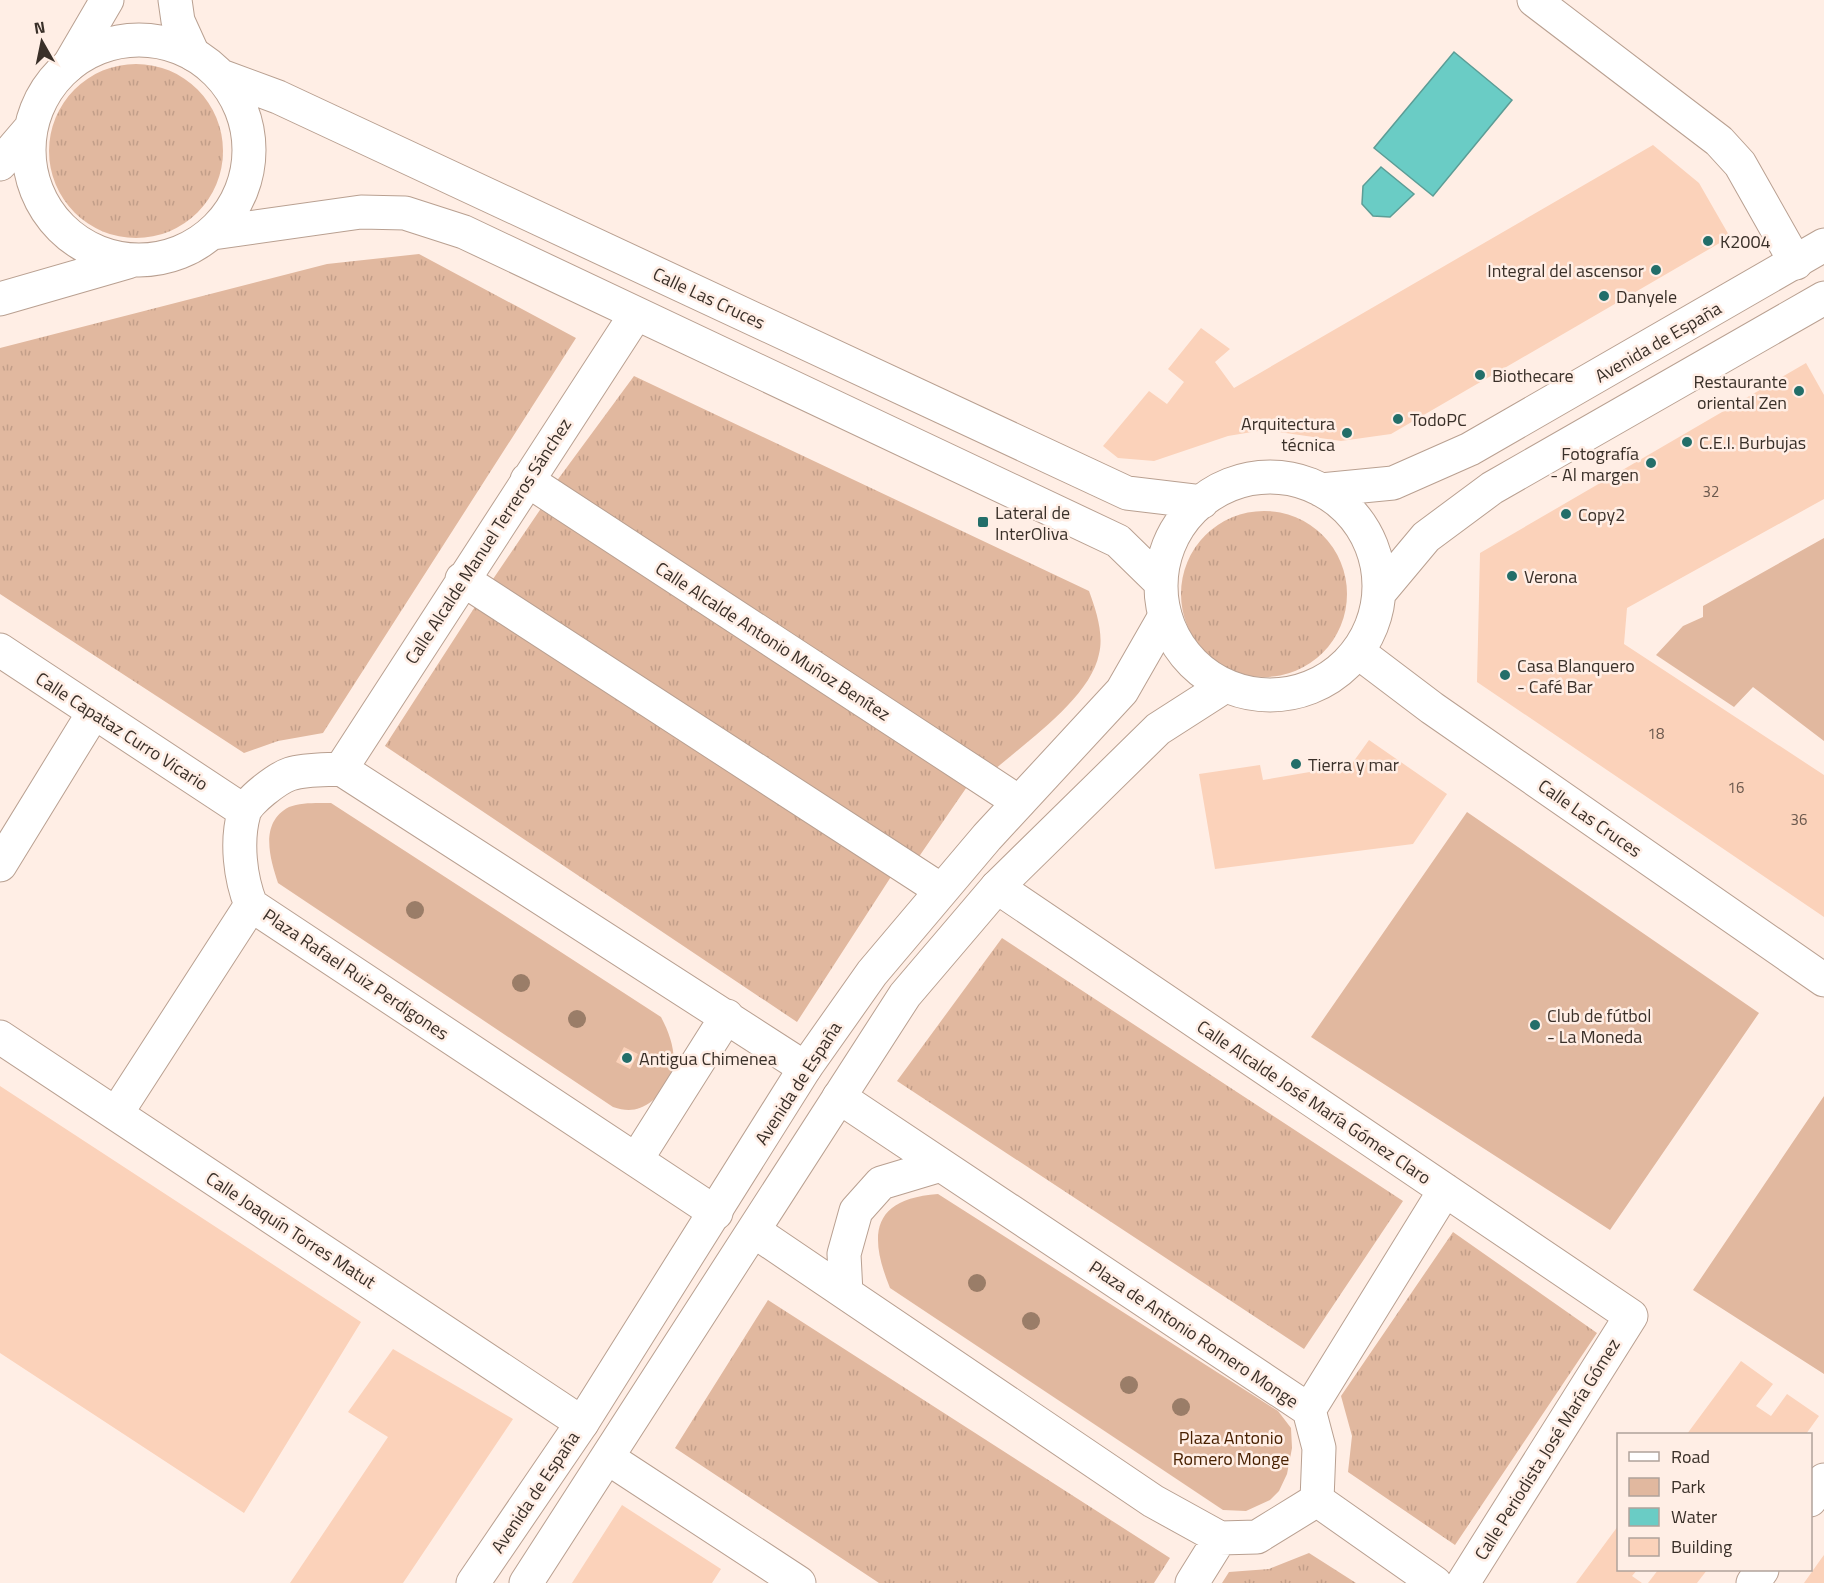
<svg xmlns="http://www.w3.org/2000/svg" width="1824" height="1583" font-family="'Titillium Web',sans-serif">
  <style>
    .grass { fill: url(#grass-tufts) }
    .green { fill: #e1b89f }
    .water { fill: #6accc5; stroke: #5c9d96; stroke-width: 1.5 }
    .building { fill: #fbd2ba }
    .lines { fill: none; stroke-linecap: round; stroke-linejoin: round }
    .street-casing { stroke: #b9a091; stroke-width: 35 }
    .secondary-casing { stroke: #b9a091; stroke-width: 35 }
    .primary-casing { stroke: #b9a091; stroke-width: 35 }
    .street { stroke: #fff; stroke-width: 33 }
    .secondary { stroke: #fff; stroke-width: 33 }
    .primary { stroke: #fff; stroke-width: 33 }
    .tree { fill: #9a7d68 }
    .poi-dot { fill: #236e69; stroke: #ffeee5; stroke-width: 2 }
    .labels { text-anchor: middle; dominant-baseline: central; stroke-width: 5; stroke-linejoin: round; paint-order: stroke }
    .number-label { font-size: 15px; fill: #6a584d }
    .poi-label { font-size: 18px; fill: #3a3029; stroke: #ffeee5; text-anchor: start }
    .street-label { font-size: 18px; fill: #3a3029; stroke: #ffeee5 }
    .park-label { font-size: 18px; fill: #482001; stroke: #ffeee5 }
  </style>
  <defs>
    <pattern id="grass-tufts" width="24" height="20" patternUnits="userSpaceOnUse" patternTransform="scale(1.5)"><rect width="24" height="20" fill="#e1b89f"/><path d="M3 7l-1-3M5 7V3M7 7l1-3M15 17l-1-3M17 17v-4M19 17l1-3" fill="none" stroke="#c29e89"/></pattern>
  </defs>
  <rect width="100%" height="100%" fill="#ffeee5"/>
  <path class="grass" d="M49 151a87 87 0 1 1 174 0a87 87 0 1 1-174 0Z
    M419 254 576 338 323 733 278 741 244 753 0 594V348L327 264Z
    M634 376 1089 591C1096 610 1104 634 1099 654 1090 699 1025 742 992 772L556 482Z
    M544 504 973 778 916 861 491 582Z
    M1181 594a83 83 0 1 1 166 0a83 83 0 1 1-166 0Z
    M480 599 896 869 797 1022 385 746Z
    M1002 938 1403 1201 1304 1349 897 1081Z
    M1453 1232 1597 1333 1455 1545 1348 1472 1352 1436 1341 1396Z
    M768 1300 1170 1558 1154 1583H879L675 1448Z
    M1309 1553 1356 1583H1222L1229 1572 1269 1569Z"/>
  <path class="green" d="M1824 538V741L1753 687 1734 707 1656 655 1683 626 1703 617V606Z
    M331 803 661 1017C677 1047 682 1079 652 1101 639 1111 628 1112 613 1107L278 883C270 858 259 823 289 807 301 802 319 803 331 803Z
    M1467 812 1759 1013 1610 1230 1311 1037Z
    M1824 1096V1374L1693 1290Z
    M938 1194 1278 1411 1291 1428 1292 1448 1287 1474 1279 1491 1270 1500 1246 1511 1223 1510 890 1288C868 1234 872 1199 938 1194Z"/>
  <path class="water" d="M1454 52 1512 100 1433 196 1374 148Z
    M1381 167 1414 194 1390 217 1373 216 1362 204 1363 186Z"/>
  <path class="building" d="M1653 145 1699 183 1730 237 1391 434 1341 441 1264 430 1228 436 1154 461 1118 458 1103 446 1149 391 1167 404 1184 382 1168 369 1201 328 1230 349 1215 362 1234 388Z
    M1806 363 1824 395V499L1627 608 1624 644 1824 775V917L1477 682 1480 553Z
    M1369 740 1447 794 1413 844 1215 869 1199 774 1260 765 1263 780 1351 765Z
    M624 1047 638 1054 630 1069 616 1062Z
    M0 1086 361 1322 244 1513 0 1353Z
    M393 1349 513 1419 403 1583H290L388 1437 348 1412Z
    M1741 1361 1773 1384 1756 1406 1771 1416 1787 1394 1819 1416 1806 1434H1687Z
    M622 1505 721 1569 712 1583H572Z
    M1618 1526V1570H1637L1632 1576 1642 1583H1576Z
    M1824 1555V1583H1804L1821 1559Z
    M1658 1570H1707L1697 1583H1648Z"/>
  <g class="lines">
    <defs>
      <path id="street" d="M1534 0 1719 141 1740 164 1796 263
        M527 480 1019 802
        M462 579 941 890
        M0 650 244 811
        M1358 652 1432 708 1824 980
        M341 769 636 314
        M0 865 94 712
        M997 887 1631 1316 1463 1583
        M0 1037 582 1423
        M839 1097 1309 1410 1319 1448 1317 1500
        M116 1114 251 905
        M636 1160 727 1016
        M716 1213 251 905C240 878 236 841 244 813 247 801 278 778 290 774 306 769 325 770 341 769L805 1068
        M754 1231 1153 1501 1220 1538 1257 1537 1317 1500
        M846 1293 844 1254 856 1211 881 1183 941 1165
        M1309 1410 1445 1190
        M608 1458 799 1583
        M1317 1500 1435 1583
        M1810 1500 1824 1480
        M1192 1583 1220 1538
        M1753 1583 1762 1570"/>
      <path id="secondary" d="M175 0 178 21 193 54
        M69 65 107 0
        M473 1583 582 1423 805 1068 872 973 987 837 1122 691 1165 616
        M526 1583 905 995 997 887 1158 729 1225 686"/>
      <path id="primary" d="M29 150a110 110 0 1 1 220 0a110 110 0 1 1-220 0Z
        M221 76 278 97 1127 493 1202 502
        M0 164 29 130
        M213 233 361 212 405 213 464 232 1118 541 1161 583
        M0 299 128 262
        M1161 586a109 109 0 1 1 218 0a109 109 0 1 1-218 0Z
        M1321 490 1393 483 1470 449 1824 245
        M1380 592 1426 537 1492 488 1824 298"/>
    </defs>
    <use href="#street" class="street-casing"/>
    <use href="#secondary" class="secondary-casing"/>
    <use href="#primary" class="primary-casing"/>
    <use href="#street" class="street"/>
    <use href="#secondary" class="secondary"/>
    <use href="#primary" class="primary"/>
  </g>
  <g class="tree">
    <circle cx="415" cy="910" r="9"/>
    <circle cx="521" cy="983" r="9"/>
    <circle cx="577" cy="1019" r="9"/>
    <circle cx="977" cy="1283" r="9"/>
    <circle cx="1031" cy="1321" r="9"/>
    <circle cx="1129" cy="1385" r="9"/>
    <circle cx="1181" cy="1407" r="9"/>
  </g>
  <g class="poi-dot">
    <circle cx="1708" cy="241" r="6"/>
    <circle cx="1656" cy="270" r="6"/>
    <circle cx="1604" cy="296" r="6"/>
    <circle cx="1480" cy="375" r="6"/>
    <circle cx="1799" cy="391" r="6"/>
    <circle cx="1398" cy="419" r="6"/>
    <circle cx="1347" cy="433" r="6"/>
    <circle cx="1687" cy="442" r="6"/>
    <circle cx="1651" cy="463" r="6"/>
    <circle cx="1566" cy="514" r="6"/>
    <rect x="977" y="516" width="12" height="12" rx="3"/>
    <circle cx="1512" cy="576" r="6"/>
    <circle cx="1505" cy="675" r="6"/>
    <circle cx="1296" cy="764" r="6"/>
    <circle cx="1535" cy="1025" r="6"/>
    <circle cx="627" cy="1058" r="6"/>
  </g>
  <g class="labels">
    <g class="number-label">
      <text x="1711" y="491">32</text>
      <text x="1656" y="733">18</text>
      <text x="1736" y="787">16</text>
      <text x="1799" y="819">36</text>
    </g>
    <g class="poi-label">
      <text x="1720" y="241">K2004</text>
      <text x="1644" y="270" text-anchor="end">Integral del ascensor</text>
      <text x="1616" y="296">Danyele</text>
      <text x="1492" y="375">Biothecare</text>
      <text x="1787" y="381" text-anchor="end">Restaurante<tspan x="1787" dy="21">oriental Zen</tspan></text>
      <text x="1410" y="419">TodoPC</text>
      <text x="1335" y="423" text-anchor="end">Arquitectura<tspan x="1335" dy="21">técnica</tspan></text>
      <text x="1699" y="442">C.E.I. Burbujas</text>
      <text x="1639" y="453" text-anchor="end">Fotografía<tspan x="1639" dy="21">- Al margen</tspan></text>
      <text x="995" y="512">Lateral de<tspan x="995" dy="21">InterOliva</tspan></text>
      <text x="1578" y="514">Copy2</text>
      <text x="1524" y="576">Verona</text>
      <text x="1517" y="665">Casa Blanquero<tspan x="1517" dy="21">- Café Bar</tspan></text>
      <text x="1308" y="764">Tierra y mar</text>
      <text x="1547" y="1015">Club de fútbol<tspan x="1547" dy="21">- La Moneda</tspan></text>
      <text x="639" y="1058">Antigua Chimenea</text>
    </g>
    <g class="street-label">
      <text transform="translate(709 298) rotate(25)">Calle Las Cruces</text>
      <text transform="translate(1658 342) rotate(-30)">Avenida de España</text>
      <text transform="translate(488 541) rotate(-57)">Calle Alcalde Manuel Terreros Sánchez</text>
      <text transform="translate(773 641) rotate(33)">Calle Alcalde Antonio Muñoz Benítez</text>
      <text transform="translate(122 731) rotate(33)">Calle Capataz Curro Vicario</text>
      <text transform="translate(1590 818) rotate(35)">Calle Las Cruces</text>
      <text transform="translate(356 974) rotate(34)">Plaza Rafael Ruiz Perdigones</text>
      <text transform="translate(798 1083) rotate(-57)">Avenida de España</text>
      <text transform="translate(1314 1102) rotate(34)">Calle Alcalde José María Gómez Claro</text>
      <text transform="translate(291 1230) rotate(33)">Calle Joaquín Torres Matut</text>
      <text transform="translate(1194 1334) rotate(34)">Plaza de Antonio Romero Monge</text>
      <text transform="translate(1547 1449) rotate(-58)">Calle Periodista José María Gómez</text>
      <text transform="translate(535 1492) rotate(-56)">Avenida de España</text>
    </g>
    <g class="park-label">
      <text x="1231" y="1437">Plaza Antonio<tspan x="1231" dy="21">Romero Monge</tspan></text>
    </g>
  </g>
  <rect x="1617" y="1433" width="195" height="138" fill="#ffeee5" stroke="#b0a29a" stroke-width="1.5"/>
  <rect x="1629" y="1452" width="30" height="9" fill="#ffffff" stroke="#b0a29a" stroke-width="1.5"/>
  <text x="1671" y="1463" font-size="18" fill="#3a3029">Road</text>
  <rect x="1629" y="1478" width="30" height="18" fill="#e1b89f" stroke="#b0a29a" stroke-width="1.5"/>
  <text x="1671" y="1493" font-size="18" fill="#3a3029">Park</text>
  <rect x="1629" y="1508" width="30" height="18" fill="#6accc5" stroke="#b0a29a" stroke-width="1.5"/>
  <text x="1671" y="1523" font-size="18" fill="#3a3029">Water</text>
  <rect x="1629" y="1538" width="30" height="18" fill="#fbd2ba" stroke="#b0a29a" stroke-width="1.5"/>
  <text x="1671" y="1553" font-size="18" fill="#3a3029">Building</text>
  <g transform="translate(42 42) rotate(351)" stroke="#ffeee5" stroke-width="4.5" paint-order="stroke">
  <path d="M0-4.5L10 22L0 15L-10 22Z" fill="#3a3029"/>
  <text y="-9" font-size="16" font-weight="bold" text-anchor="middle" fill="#3a3029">N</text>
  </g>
</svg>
